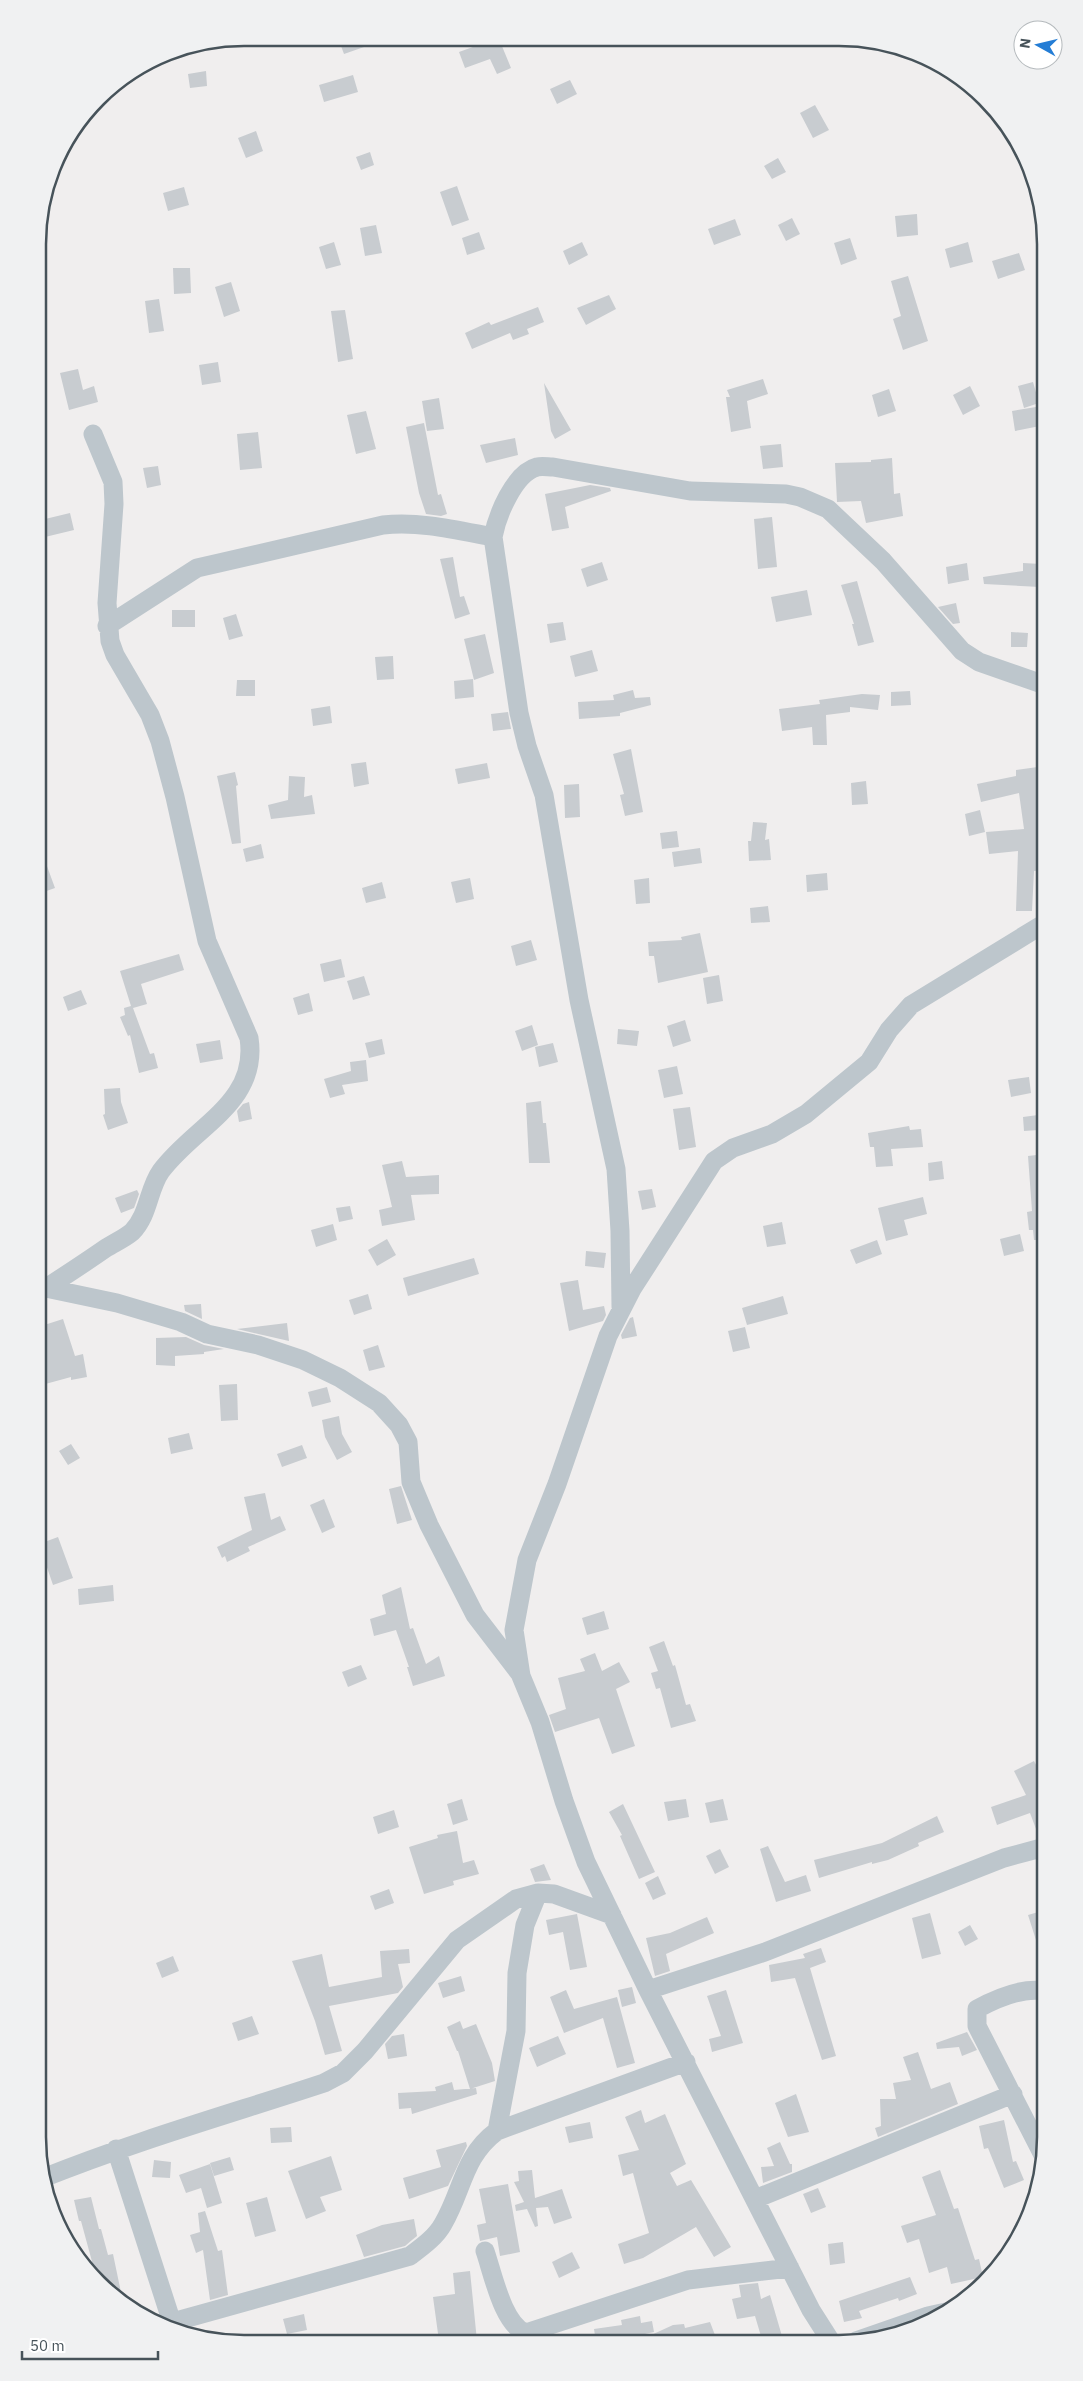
<svg xmlns="http://www.w3.org/2000/svg" width="1083" height="2381" font-family="'IBM Plex Sans',sans-serif">
  <style>
    .building { fill: #c8ccd0 }
    .lines { fill: none; stroke-linecap: round; stroke-linejoin: round }
    .minor { stroke: #bdc6cc; stroke-width: 19 }
    .rim { fill: none; stroke: #47535a; stroke-width: 2.5 }
  </style>
  <rect width="100%" height="100%" fill="#f0eeee"/>
  <path class="building" d="M338 38H383L384 40 344 54Z
    M482 39H499L511 68 497 74 490 59 465 68 459 52 484 43Z
    M206 71 207 86 190 88 188 74Z
    M353 75 358 92 324 102 319 85Z
    M570 80 577 94 557 104 550 89Z
    M815 105 829 130 813 138 800 113Z
    M256 131 263 151 246 158 238 138Z
    M370 152 374 165 361 170 356 157Z
    M778 158 786 172 772 179 764 166Z
    M457 186 469 220 452 226 440 192Z
    M184 187 189 205 168 211 163 193Z
    M917 214 918 235 897 237 895 216Z
    M792 218 800 234 786 241 778 225Z
    M735 219 741 235 714 245 708 229Z
    M376 225 382 253 365 256 360 228Z
    M479 232 485 249 467 255 462 238Z
    M850 238 857 259 841 265 834 243Z
    M334 242 341 265 326 269 319 247Z
    M582 242 588 255 569 265 563 251Z
    M968 242 973 262 950 268 945 249Z
    M1019 253 1025 270 998 279 992 261Z
    M173 268H190L191 293 174 294Z
    M908 276 928 341 903 350 893 319 901 316 891 281Z
    M231 282 240 311 224 317 215 287Z
    M609 295 616 309 586 325 577 308Z
    M159 299 164 331 149 333 145 301Z
    M538 307 544 322 527 329 529 334 513 340 510 333 472 349 465 333 489 322 491 325Z
    M345 310 353 359 338 362 331 311Z
    M218 362 221 382 202 385 199 365Z
    M78 369 83 390 94 386 98 402 69 410 60 373Z
    M763 379 768 394 747 401 751 428 731 432 726 397H730L727 390Z
    M1033 382 1039 403 1024 408 1018 386Z
    M544 383 571 430 555 439 551 431Z
    M970 386 980 406 963 415 953 395Z
    M889 389 896 411 878 417 872 395Z
    M439 398 444 429 427 431 422 401Z
    M1036 407 1040 426 1015 431 1012 411Z
    M366 411 376 449 356 454 347 415Z
    M424 423 438 495 441 494 447 514 441 516 426 514 419 493 406 427Z
    M258 432 262 468 240 470 237 434Z
    M515 438 518 455 486 463 480 445Z
    M781 444 783 467 763 469 760 446Z
    M892 458 894 494 900 493 903 516 866 523 861 501 837 502 835 463 871 462V460Z
    M158 466 161 485 147 488 143 468Z
    M590 485 610 488 611 491 565 507 569 528 552 531 545 494Z
    M70 513 74 530 45 537 41 520Z
    M772 517 777 567 758 569 754 519Z
    M453 557 460 597 464 596 470 614 455 619 440 559Z
    M602 562 608 580 587 587 581 569Z
    M967 563 969 580 948 584 946 567Z
    M1023 563 1041 564 1040 587 984 584 983 577 1023 571Z
    M857 581 874 642 858 646 852 624H854L841 585Z
    M807 590 812 615 776 622 771 597Z
    M956 603 960 623 953 624 938 607Z
    M172 610H195V627H172Z
    M236 614 243 636 229 640 223 618Z
    M563 622 566 640 550 643 547 624Z
    M1011 632 1028 633 1027 647H1011Z
    M485 634 494 673 474 680 464 639Z
    M592 650 598 671 575 677 570 656Z
    M393 656 394 679 377 680 375 657Z
    M473 679 474 697 455 699 454 681Z
    M237 680H255V696H236Z
    M633 690 635 698 650 697 651 705 620 713V716L579 719 578 702 614 700 613 695Z
    M910 691 911 705 891 706V692Z
    M862 694 880 695 878 710 850 707V712L826 715 827 745H813L812 727 782 731 779 709 820 704 819 700Z
    M330 706 332 723 313 726 311 709Z
    M508 712 511 729 493 731 491 714Z
    M631 749 643 812 625 816 620 795 624 794 613 754Z
    M366 762 369 784 354 787 351 764Z
    M487 763 490 778 458 784 455 769Z
    M1045 766V821H1040L1045 870 1034 871 1032 911H1016L1018 851 989 854 986 832 1024 829 1019 793 981 802 977 784 1016 776V770Z
    M235 772 238 785 236 786 241 843 232 844 217 776Z
    M289 776 305 777 304 797 312 795 315 814 271 819 268 805 288 800Z
    M866 781 868 804 852 805 851 783Z
    M579 784 580 817 565 818 564 785Z
    M980 810 985 832 969 836 965 814Z
    M753 822 767 823 765 840 769 839 771 860 749 861 748 841H751Z
    M677 831 679 847 662 849 660 833Z
    M261 844 264 858 246 862 243 849Z
    M38 847H40L55 888 38 894Z
    M700 848 702 863 674 867 672 852Z
    M827 873 828 890 807 892 806 875Z
    M470 878 474 899 456 903 451 882Z
    M649 878 650 903 636 904 634 880Z
    M382 882 386 898 366 903 362 888Z
    M768 906 770 922 751 923 750 908Z
    M700 933 708 972 658 983 654 956H649L648 942 682 940 681 937Z
    M531 940 537 960 516 966 511 946Z
    M179 954 184 970 141 984 147 1004 133 1008 150 1054 154 1053 158 1068 139 1073 130 1035 128 1036 120 1017 125 1015 124 1008 131 1006 120 971Z
    M341 959 345 977 324 982 320 964Z
    M719 975 723 1001 707 1004 703 978Z
    M364 976 370 995 353 1000 347 981Z
    M81 990 87 1004 68 1011 63 997Z
    M309 993 313 1011 298 1015 293 998Z
    M685 1020 691 1041 673 1047 667 1026Z
    M532 1025 538 1045 522 1051 515 1031Z
    M618 1029 639 1031 637 1046 617 1044Z
    M382 1039 385 1054 369 1058 365 1043Z
    M220 1040 223 1059 200 1063 196 1044Z
    M553 1043 558 1062 539 1067 535 1047Z
    M366 1060 368 1081 342 1085 345 1094 330 1098 324 1079 351 1071 350 1062Z
    M677 1066 683 1094 664 1098 658 1070Z
    M1029 1077 1031 1093 1011 1097 1008 1080Z
    M120 1088 121 1102 128 1123 108 1130 103 1115 105 1114 104 1089Z
    M541 1101 543 1123H546L550 1163H529L526 1103Z
    M249 1102 252 1119 239 1122 237 1111 243 1104Z
    M690 1107 696 1147 679 1150 673 1109Z
    M1038 1115 1039 1130 1024 1131 1023 1117Z
    M909 1126 910 1130 921 1129 923 1147 891 1149 893 1166 876 1167 874 1147H870L868 1133Z
    M1045 1154V1240H1034L1033 1230H1029L1027 1212 1032 1211 1028 1156Z
    M402 1161 406 1177 439 1175V1194L411 1195 415 1220 382 1226 379 1210 392 1207 382 1165Z
    M942 1161 944 1179 929 1181 928 1163Z
    M652 1189 656 1207 642 1210 638 1191Z
    M137 1190 139 1194 134 1208 121 1213 115 1198Z
    M923 1197 927 1214 904 1220 908 1235 886 1241 878 1208Z
    M350 1206 353 1219 339 1222 336 1208Z
    M782 1222 786 1244 767 1247 763 1226Z
    M333 1224 337 1240 316 1247 311 1230Z
    M1020 1234 1024 1251 1004 1256 1000 1239Z
    M387 1239 396 1255 377 1266 368 1250Z
    M877 1240 882 1254 856 1264 850 1250Z
    M586 1251 606 1253 604 1268 585 1266Z
    M474 1258 479 1274 408 1296 403 1278Z
    M578 1280 583 1310 604 1306 606 1315 603 1321 569 1331 560 1283Z
    M368 1294 372 1309 354 1315 349 1300Z
    M783 1296 788 1314 747 1325 742 1308Z
    M201 1304 202 1319 185 1311 184 1305Z
    M633 1317 637 1336 622 1339 621 1335 630 1318Z
    M63 1319 75 1356 83 1354 87 1377 71 1380V1377L38 1386V1327Z
    M287 1323 289 1341 237 1329Z
    M745 1327 750 1348 733 1352 728 1331Z
    M156 1338 186 1337 204 1345 224 1349 204 1352V1354L175 1356V1366L156 1365Z
    M378 1345 385 1367 369 1371 363 1350Z
    M237 1384 238 1420 221 1421 219 1385Z
    M327 1387 331 1402 312 1407 308 1392Z
    M339 1416 342 1434 352 1452 337 1460 325 1437 322 1420Z
    M189 1433 193 1449 171 1454 168 1438Z
    M71 1444 80 1458 68 1465 59 1451Z
    M302 1445 307 1458 282 1467 277 1454Z
    M401 1486 412 1520 397 1524 389 1489Z
    M265 1493 271 1520 280 1516 286 1530 248 1547 250 1551 227 1562 225 1556 222 1558 217 1547 252 1530 244 1497Z
    M324 1499 335 1527 322 1533 310 1505Z
    M58 1537 73 1578 53 1585 39 1544Z
    M113 1585 114 1601 79 1605 78 1589Z
    M401 1587 410 1629 413 1628 426 1664 439 1656 445 1676 413 1686 407 1667H409L396 1630 374 1636 370 1619 386 1614 382 1595Z
    M604 1611 609 1629 587 1635 582 1618Z
    M664 1641 673 1666 675 1665 686 1705 690 1704 696 1721 671 1728 660 1688 656 1689 651 1673 658 1671 649 1647Z
    M595 1653 602 1671 619 1662 630 1682 616 1689 635 1746 612 1754 599 1718 555 1732 549 1715 566 1709 558 1678 585 1671 580 1659Z
    M361 1665 367 1679 348 1687 342 1672Z
    M1034 1761 1045 1782V1836L1039 1837 1030 1813 997 1825 991 1807 1026 1795 1014 1771Z
    M462 1799 468 1820 453 1825 447 1804Z
    M686 1799 689 1817 668 1821 664 1802Z
    M723 1799 728 1820 710 1823 705 1803Z
    M623 1804 655 1872 639 1879 620 1836 622 1835 609 1812Z
    M394 1810 399 1827 378 1834 373 1817Z
    M937 1816 944 1832 918 1843 919 1846 888 1860 872 1864V1862L819 1878 814 1860 882 1843Z
    M457 1831 463 1863 474 1860 479 1874 453 1881 454 1885 424 1894 409 1847 438 1838 437 1835Z
    M768 1846 785 1882 806 1875 811 1891 776 1902 760 1849Z
    M720 1849 729 1867 715 1874 706 1856Z
    M544 1864 551 1880 535 1882 530 1869Z
    M658 1876 666 1894 653 1900 645 1883Z
    M389 1889 394 1903 375 1910 370 1896Z
    M1045 1910V1958L1042 1959 1028 1915Z
    M930 1913 941 1954 922 1959 912 1918Z
    M577 1914 587 1967 570 1970 563 1932 549 1935 546 1920Z
    M707 1917 714 1933 666 1954 670 1971 655 1976 646 1938 670 1933Z
    M970 1925 978 1939 965 1946 958 1932Z
    M821 1948 826 1962 810 1968 836 2056 822 2060 795 1978 771 1982 769 1965 805 1958 803 1954Z
    M409 1949 410 1963 398 1964 403 1987 398 1993 329 2006 342 2051 325 2055 315 2021 292 1961 322 1954 329 1987 382 1977 380 1951Z
    M173 1956 179 1971 162 1978 156 1963Z
    M461 1976 465 1991 443 1998 438 1983Z
    M632 1987 636 2003 622 2007 618 1990Z
    M566 1990 574 2009 617 1997 635 2063 617 2068 603 2018 564 2033 550 1997Z
    M726 1990 743 2043 712 2052 709 2039 721 2036 707 1996Z
    M252 2016 259 2034 238 2041 232 2023Z
    M460 2021 463 2029 476 2024 492 2063 495 2081 470 2089 458 2051H457L447 2027Z
    M967 2032 977 2050 962 2056 959 2047 937 2049 936 2043Z
    M404 2034 407 2056 388 2059 385 2044 392 2036Z
    M558 2036 566 2054 537 2067 529 2048Z
    M918 2052 931 2089 950 2082 958 2104 878 2137 875 2128 881 2126 880 2099H896L893 2083 911 2080 903 2057Z
    M452 2082 454 2090 476 2088 477 2094 412 2114 411 2108 399 2109 398 2093 436 2091 435 2087Z
    M796 2094 809 2132 788 2137 775 2103Z
    M641 2110 645 2123 665 2114 686 2164 670 2173 677 2186 691 2180 731 2247 714 2257 696 2227 643 2258 624 2264 618 2244 649 2233 633 2173 623 2176 618 2155 639 2150 625 2117Z
    M1004 2120 1013 2162 1016 2161 1024 2180 1004 2188 988 2148 984 2149 979 2126Z
    M590 2122 593 2138 569 2143 565 2127Z
    M291 2127 292 2142 271 2143 270 2128Z
    M466 2142 467 2146 448 2186 409 2199 403 2178 441 2167 436 2150Z
    M780 2142 790 2164H792V2172L763 2183 761 2167 774 2166 767 2148Z
    M331 2156 342 2190 320 2197 326 2211 306 2219 288 2171Z
    M230 2157 234 2170 214 2176 210 2163Z
    M154 2160 171 2162 170 2178 152 2177Z
    M210 2164 222 2203 207 2208 201 2188 186 2193 179 2175Z
    M532 2170 535 2198 562 2189 572 2218 554 2224 548 2207 536 2208 538 2226 535 2227 527 2209 516 2211 515 2205 524 2202 514 2182 519 2181 518 2171Z
    M940 2170 954 2209 958 2208 975 2260 979 2259 983 2277 951 2284 947 2267 929 2273 919 2239 907 2243 901 2226 936 2215 922 2177Z
    M508 2184 520 2252 500 2256 497 2237 480 2241 477 2225 486 2223 479 2189Z
    M818 2188 826 2207 811 2213 803 2194Z
    M91 2197 99 2229H101L108 2255 113 2254 123 2302 108 2292 97 2280 81 2221H79L74 2200Z
    M267 2197 276 2231 255 2237 246 2203Z
    M205 2211 218 2251 222 2250 228 2295 210 2300 203 2250 196 2253 190 2235 200 2232 198 2213Z
    M414 2219 417 2236 412 2240 405 2246 364 2257 356 2235 382 2225Z
    M843 2242 845 2263 830 2265 828 2244Z
    M572 2252 580 2268 559 2278 552 2262Z
    M470 2271 477 2341H439L433 2297 455 2294 453 2273Z
    M910 2277 917 2294 899 2301 898 2298 859 2311 862 2318 844 2322 839 2301Z
    M758 2283 761 2299 770 2295 784 2343H763L755 2316 737 2319 732 2299 741 2297 739 2285Z
    M304 2314 307 2330 287 2334 283 2319Z
    M640 2316 641 2323 652 2321 654 2332 608 2342H596L594 2329 622 2325 621 2320Z
    M710 2322 718 2343 636 2342 673 2325 684 2324 685 2328Z"/>
  <g class="lines">
    <path class="minor" d="M107 626 197 568 219 563 383 525C420 521 456 530 493 537
      M41 1287 117 1303 181 1322 207 1334 258 1345 303 1360 340 1378 379 1403 399 1425 408 1442 411 1482 429 1525 475 1615 521 1675
      M46 1288C66 1275 86 1262 106 1248 114 1243 125 1238 132 1232 149 1215 148 1189 161 1171 194 1126 259 1103 249 1038L207 941 175 797 160 741 150 715 115 655 110 641 107 603 114 504 113 482 93 434
      M621 1307 620 1231 616 1169 579 1000 544 795 527 746 519 713 493 537C497 516 514 473 537 467 542 466 548 467 553 467L690 491 786 494 800 497 828 509 883 561 962 651 979 662 1045 685
      M648 1990 765 1952 1004 1858 1045 1847
      M497 2131 516 2031 517 1973 525 1925 538 1893
      M116 2149 174 2329
      M1044 2157 977 2026V2009C997 1998 1022 1987 1045 1991
      M43 2178C135 2141 230 2114 324 2083L343 2073 365 2051 457 1940 516 1899 538 1893 554 1894 612 1915
      M755 2199 1013 2094
      M485 2251C493 2274 503 2325 526 2333L688 2280 790 2268
      M162 2325 410 2256C422 2247 436 2237 443 2224 463 2190 463 2156 497 2131L686 2062
      M856 2341 928 2316 946 2312
      M832 2343 811 2310 648 1990 586 1862 564 1801 540 1722 521 1676 514 1630 527 1560 557 1484 608 1336 632 1289 714 1161 733 1148 772 1134 806 1114 869 1062 889 1030 911 1005 1045 923"/>
  </g>
  <path d="M0 0H1083V2381H0ZM244 46H839A198 198 0 0 1 1037 244V2137A198 198 0 0 1 839 2335H244A198 198 0 0 1 46 2137V244A198 198 0 0 1 244 46Z" fill="#f0f1f2" fill-rule="evenodd"/>
  <path class="rim" d="M244 46H839A198 198 0 0 1 1037 244V2137A198 198 0 0 1 839 2335H244A198 198 0 0 1 46 2137V244A198 198 0 0 1 244 46Z"/>
  <g transform="translate(1038 45) rotate(278)"><circle r="24" fill="#ffffff" stroke="#b5babd"/>
  <path d="M0-4L9 19L0 12L-9 19Z" fill="#247dd5"/>
  <text y="-8" font-size="14" font-weight="bold" text-anchor="middle" fill="#47535a">N</text>
  </g>
  <path d="M22 2351v8h136v-8" fill="none" stroke="#47535a" stroke-width="2.5"/>
  <text x="30" y="2351" font-size="15" fill="#47535a" stroke="#ffffff" stroke-width="4" paint-order="stroke">50 m</text>
</svg>
